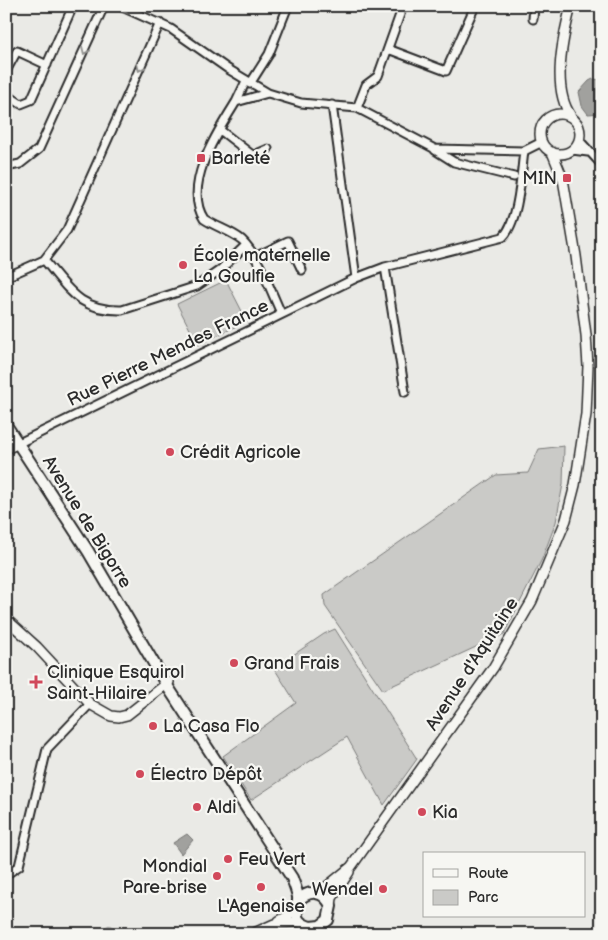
<svg xmlns="http://www.w3.org/2000/svg" width="608" height="940" font-family="'Balsamiq Sans',sans-serif">
  <style>
    .green { fill: #cacac7; stroke: #7a7a79 }
    .water { fill: #a1a19e; stroke: #727270 }
    .lines { fill: none; stroke-linecap: round; stroke-linejoin: round }
    .minor-casing { stroke: #2b2b2b; stroke-width: 11 }
    .tertiary-casing { stroke: #2b2b2b; stroke-width: 12 }
    .secondary-casing { stroke: #2b2b2b; stroke-width: 14 }
    .minor { stroke: #f6f6f2; stroke-width: 7 }
    .tertiary { stroke: #f6f6f2; stroke-width: 9 }
    .secondary { stroke: #f6f6f2; stroke-width: 10 }
    .oneway { stroke: #90908e }
    .poi-dot { fill: #d1495b; stroke: #f6f6f2; stroke-width: 2 }
    .labels { text-anchor: middle; dominant-baseline: central; stroke-width: 4.5; stroke-linejoin: round; paint-order: stroke }
    .poi-label { font-size: 18px; fill: #2b2b2b; stroke: #f6f6f2; text-anchor: start }
    .street-label { font-size: 18px; fill: #2b2b2b; stroke: #f6f6f2 }
  </style>
  <rect width="100%" height="100%" fill="#eaeae6"/>
  <filter id="ink" filterUnits="userSpaceOnUse"><feTurbulence type="fractalNoise" baseFrequency=".02" numOctaves="2"/><feDisplacementMap in="SourceGraphic" scale="10" xChannelSelector="R" yChannelSelector="G"/><feConvolveMatrix kernelMatrix="1 2 1 2 8 2 1 2 1" color-interpolation-filters="sRGB"/></filter>
  <g filter="url(#ink)">
    <path class="green" d="M226 280 247 321 198 345 177 304Z
      M564 446 563 484 556 522 542 559 504 634 383 690 325 606 324 595 496 475 528 473 539 449Z
      M335 629 417 759 384 805 347 737 251 800 223 756 296 703 274 668 324 634Z"/>
    <path class="water" d="M593 79 602 80V113L588 114 582 106 579 92 589 81Z
      M187 834 193 840 181 854 173 843Z"/>
    <g class="lines">
      <defs>
        <path id="minor" d="M82 6H94
          M120 6 171 29 228 69 268 93 301 103 357 108 435 149 524 151 542 142
          M533 19 534 6
          M388 49 446 71 475 6
          M6 71 17 51 47 65
          M250 84 269 54 288 6
          M268 93 236 102C218 131 182 185 204 219 216 227 231 231 242 240 259 256 271 292 281 313
          M6 94 21 104 31 100 73 6
          M236 102 246 81
          M332 105 356 278
          M357 108 366 85 378 76 403 6
          M220 130 251 154 254 155 268 149
          M579 140 602 165
          M435 150 454 162 514 177
          M572 150 588 152
          M6 167 20 164 39 149 104 6
          M255 257 288 241 302 270
          M44 260C69 289 79 311 122 310L197 286 220 270 246 245
          M385 267 405 392
          M6 277 44 260 67 230 160 23
          M17 444 356 278 385 267 503 237C519 221 521 174 524 151
          M7 874 19 866 47 749 90 704
          M109 931 111 934"/>
        <path id="tertiary" d="M571 6C563 37 551 88 571 116
          M540 134a20 20 0 1 1 40 0a20 20 0 1 1-40 0Z
          M6 449 17 444
          M6 619 37 647 90 704 111 716 119 717 127 715 169 682
          M319 893 351 867 493 668 532 601 566 520 575 485 586 414 588 366 586 335 576 256 563 179 552 152
          M331 906 332 898 349 872
          M279 921 288 916 297 903
          M252 934 274 924 300 922"/>
        <path id="secondary" d="M6 425 88 551 166 684 292 878C294 884 297 891 298 897 299 912 290 920 310 927L320 926 328 920 331 906C324 890 309 889 298 901"/>
      </defs>
      <use href="#minor" class="minor-casing"/>
      <use href="#tertiary" class="tertiary-casing"/>
      <use href="#secondary" class="secondary-casing"/>
      <use href="#minor" class="minor"/>
      <use href="#tertiary" class="tertiary"/>
      <use href="#secondary" class="secondary"/>
    </g>
    <defs><path id="oneway-chevron" d="M-2-3.5L2.5 0L-2 3.5" fill="none" stroke-width="1.6" stroke-linecap="round" stroke-linejoin="round" transform="scale(1.25)"/></defs>
    <g class="oneway">
      <use href="#oneway-chevron" transform="translate(85 51) rotate(115)"/>
      <use href="#oneway-chevron" transform="translate(140 68) rotate(114)"/>
    </g>
  </g>
  <g class="poi-dot">
    <rect x="196" y="153" width="10" height="10" rx="2.5"/>
    <rect x="562" y="173" width="10" height="10" rx="2.5"/>
    <circle cx="183" cy="265" r="5"/>
    <circle cx="170" cy="452" r="5"/>
    <circle cx="234" cy="663" r="5"/>
    <path d="M33.5 674.5h5v5h5v5h-5v5h-5v-5h-5v-5h5z"/>
    <circle cx="153" cy="726" r="5"/>
    <circle cx="140" cy="774" r="5"/>
    <circle cx="197" cy="807" r="5"/>
    <circle cx="422" cy="812" r="5"/>
    <circle cx="228" cy="859" r="5"/>
    <circle cx="217" cy="876" r="5"/>
    <circle cx="261" cy="887" r="5"/>
    <circle cx="383" cy="889" r="5"/>
  </g>
  <g class="labels">
    <g class="poi-label">
      <text x="211" y="158">Barleté</text>
      <text x="557" y="178" text-anchor="end">MIN</text>
      <text x="193" y="255">École maternelle<tspan x="193" dy="21">La Goulfie</tspan></text>
      <text x="180" y="452">Crédit Agricole</text>
      <text x="244" y="663">Grand Frais</text>
      <text x="47" y="672">Clinique Esquirol<tspan x="47" dy="21">Saint-Hilaire</tspan></text>
      <text x="163" y="726">La Casa Flo</text>
      <text x="150" y="774">Électro Dépôt</text>
      <text x="207" y="807">Aldi</text>
      <text x="432" y="812">Kia</text>
      <text x="238" y="859">Feu Vert</text>
      <text x="207" y="866" text-anchor="end">Mondial<tspan x="207" dy="21">Pare-brise</tspan></text>
      <text x="373" y="889" text-anchor="end">Wendel</text>
      <text x="261" y="906" text-anchor="middle">L'Agenaise</text>
    </g>
    <g class="street-label">
      <text transform="translate(168 353) rotate(-26)">Rue Pierre Mendes France</text>
      <text transform="translate(87 522) rotate(58)">Avenue de Bigorre</text>
      <text transform="translate(472 664) rotate(-57)">Avenue d'Aquitaine</text>
    </g>
  </g>
  <rect width="608" height="940" fill="none" stroke="#f6f6f2" stroke-width="25"/>
  <rect x="12" y="12" width="583" height="915" fill="none" stroke="#2b2b2b" stroke-width="2" filter="url(#ink)"/>
  <rect x="423" y="852" width="162" height="65" fill="#f6f6f2" stroke="#a5a5a2"/>
  <rect x="433" y="869" width="25" height="8" fill="#f6f6f2" stroke="#a5a5a2"/>
  <text x="468" y="878" font-size="15" fill="#2b2b2b">Route</text>
  <rect x="433" y="890" width="25" height="15" fill="#cacac7" stroke="#a5a5a2"/>
  <text x="468" y="902" font-size="15" fill="#2b2b2b">Parc</text>
</svg>
